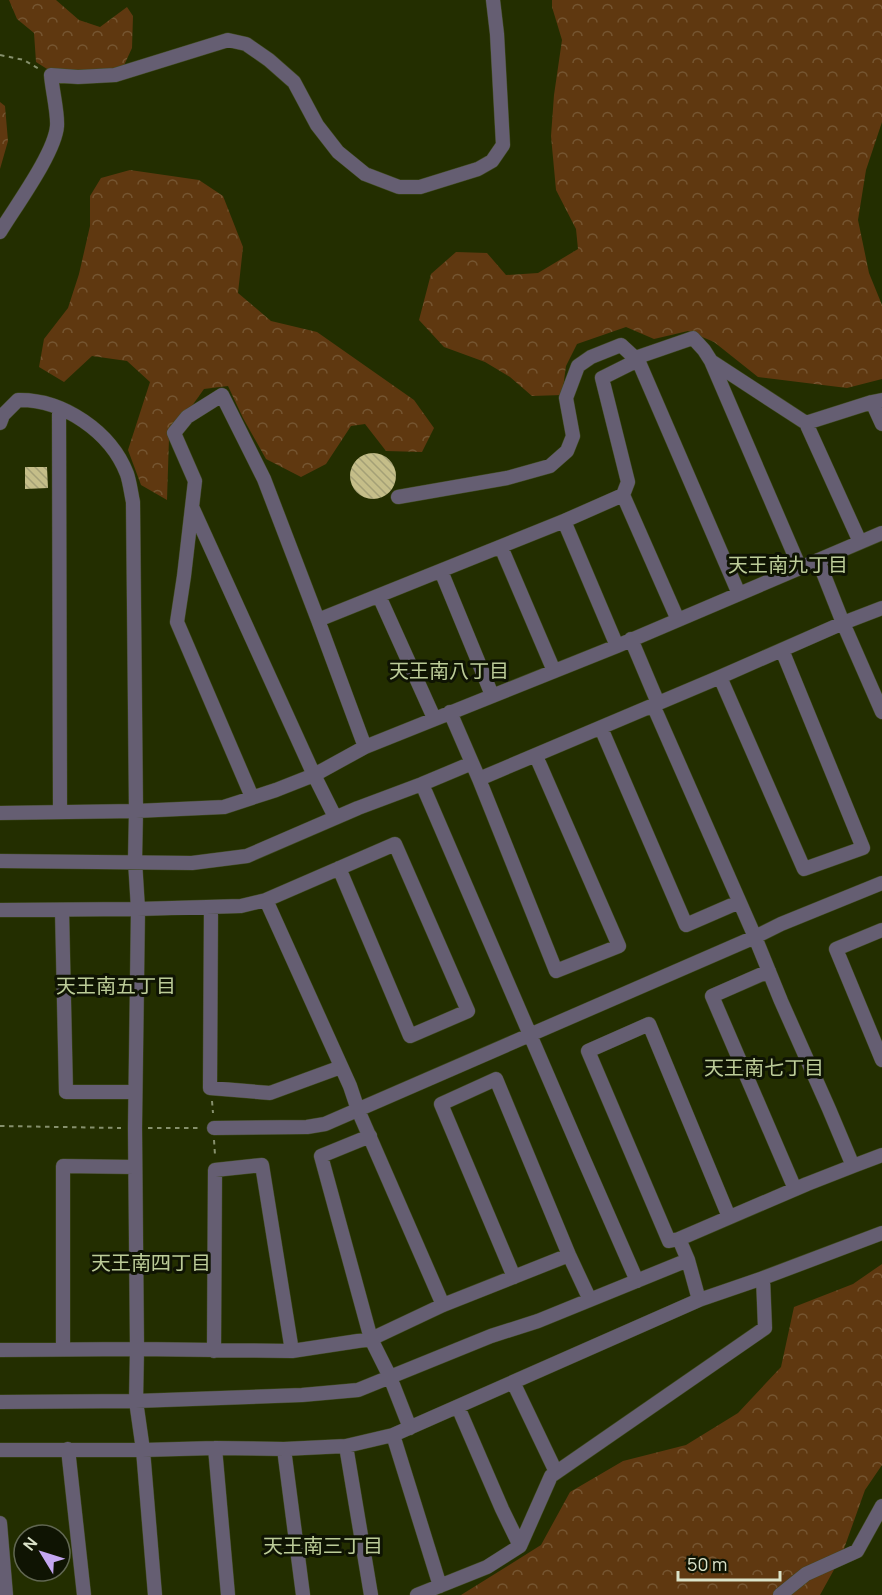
<svg xmlns="http://www.w3.org/2000/svg" width="882" height="1595" font-family="Manrope,'Noto Sans JP',sans-serif">
  <style>
    .forest { fill: url(#forest-crowns) }
    .building { fill: url(#building-back-hatch) }
    .lines { fill: none; stroke-linecap: round; stroke-linejoin: round }
    .street-casing { stroke: #404b20; stroke-width: 15 }
    .path { stroke: #86906c; stroke-width: 2; stroke-dasharray: 4.5 4.5; stroke-linecap: butt }
    .street { stroke: #655e72; stroke-width: 14 }
    .labels { text-anchor: middle; dominant-baseline: central; stroke-width: 6; stroke-linejoin: round; paint-order: stroke }
    .neighbourhood-label { font-size: 20px; fill: #bccc98; stroke: #0f1403 }
  </style>
  <defs>
    <pattern id="forest-crowns" width="20" height="18" patternUnits="userSpaceOnUse" patternTransform="scale(1.5)"><rect width="20" height="18" fill="#5f3810"/><path d="M2 6a3 3 0 1 1 6 0M12 15a3 3 0 1 1 6 0" fill="none" stroke="#755531"/></pattern>
    <pattern id="building-back-hatch" width="6" height="6" patternUnits="userSpaceOnUse" patternTransform="scale(1.5)"><rect width="6" height="6" fill="#c5be89"/><path d="M-1 5l2 2M0 0l6 6M5-1l2 2" fill="none" stroke="#a4a076"/></pattern>
  </defs>
  <rect width="100%" height="100%" fill="#232e00"/>
  <path class="forest" d="M9 0H56L79 20 100 27 127 7 133 16 132 48 120 74H55L36 62 34 33 17 19Z
    M552 0H882V122L866 170 858 220 869 273 882 305V379L847 388 758 377 714 342 688 331 654 339 626 327 577 344 566 366 562 395 532 396 510 377 485 362 444 347 419 320 431 274 456 252 487 253 506 275 538 273 578 249 576 229 556 190 551 136 554 95 562 40 552 7Z
    M0 102 5 106 8 141 0 169Z
    M130 170 199 180 223 196 243 247 238 293 271 321 317 332 414 400 434 428 422 452 386 451 365 424 351 426 326 464 301 477 266 459 243 418 228 386 204 389 169 438 167 500 141 485 128 450 150 382 127 361 92 356 64 382 39 367 44 339 68 308 79 274 90 226V196L101 178Z
    M882 1264V1465L865 1490 841 1557 820 1595H461L541 1545 570 1492 623 1461 686 1445 738 1413 781 1367 794 1307 853 1284Z"/>
  <path class="building" d="M350 476a23 23 0 1 1 46 0a23 23 0 1 1-46 0Z
    M25 467H47L48 488 25 489Z"/>
  <g class="lines">
    <defs>
      <path id="street" d="M0 232C15 207 55 153 57 126 58 113 52 89 51 75L78 77 115 75 228 40 246 44 269 60 294 82 317 125 338 152 365 174 399 187H420L478 169 492 161 503 145 497 34 493 0
        M638 360 739 594
        M711 361 806 423 872 402 882 400
        M872 402 882 424
        M59 409 60 812
        M0 423 3 415 18 400C63 399 111 432 127 474 130 483 131 493 133 502L136 811 135 861 138 909 135 1128 137 1349 136 1401 143 1450 155 1595
        M806 423 860 542
        M623 495 678 620
        M398 497 507 478 550 466 567 451 573 436 566 398 578 366 591 357 621 345 635 358
        M193 509 314 775 335 817
        M564 521 617 646
        M501 547 554 671
        M818 560 843 623 882 712
        M441 571 492 695
        M379 596 434 718
        M318 620 365 747
        M631 639 658 703
        M720 677 804 869 863 848 782 650
        M653 705 755 937 781 1001 829 1109 853 1166 807 1184 679 1239 688 1260 699 1300
        M450 712 479 779 556 971 619 946 536 756
        M601 728 686 925 739 902
        M479 779 720 677 843 623 882 608
        M422 784C494 950 564 1116 637 1281
        M252 797 177 622 184 576 195 481 174 433 187 417 222 395 264 479 318 620 564 521 623 495 628 482 602 378 638 360 635 358 693 338 704 350 711 361 800 568
        M0 813 136 811 224 807 276 790 314 775 365 747 617 646 882 533
        M0 861 192 863 247 856 358 808 422 784 472 763
        M266 900 350 1086 358 1110 443 1305
        M211 907 210 1088 270 1093 341 1067
        M0 910 138 909 241 906 266 900 395 844 468 1011 410 1036 339 868
        M62 910 66 1092H135
        M882 930 836 949 882 1060
        M769 971 712 996 795 1189
        M214 1128 307 1127 325 1124 755 937 781 924 882 883
        M370 1136 321 1156 371 1339 390 1377 410 1428
        M853 1166 882 1155
        M679 1239 669 1241 588 1051 649 1024 729 1217
        M514 1277 441 1104 496 1079 569 1255 590 1300
        M0 1350 137 1349 292 1351 371 1339 443 1305 569 1255
        M63 1350V1166L135 1167
        M214 1351 215 1170 262 1165 292 1351
        M513 1382 556 1472
        M0 1402 136 1401 302 1395 358 1390 491 1336 538 1321 688 1260
        M458 1407 502 1509 520 1546
        M393 1435 440 1586
        M346 1446 371 1595
        M215 1448 228 1595
        M68 1449 84 1595
        M284 1449 303 1595
        M0 1450H143L215 1448 284 1449 346 1446 393 1435 699 1300 763 1278 882 1233
        M0 1523 6 1595
        M417 1595 487 1567 520 1546 551 1476 765 1328 763 1278
        M780 1595 806 1574 857 1551 882 1506"/>
    </defs>
    <use href="#street" class="street-casing"/>
    <path class="path" d="M0 55 24 60 39 69
      M212 1101 213 1113
      M0 1126 121 1128
      M148 1128H202
      M214 1140 215 1155"/>
    <use href="#street" class="street"/>
  </g>
  <g class="labels">
    <g class="neighbourhood-label">
      <text x="788" y="564">天王南九丁目</text>
      <text x="449" y="670">天王南八丁目</text>
      <text x="116" y="985">天王南五丁目</text>
      <text x="764" y="1067">天王南七丁目</text>
      <text x="151" y="1262">天王南四丁目</text>
      <text x="323" y="1545">天王南三丁目</text>
    </g>
  </g>
  <g transform="translate(42 1553) rotate(308)"><circle r="28" fill="#0f1403" stroke="#616752" stroke-width="1.5"/>
  <path d="M0-4.5L10 22L0 15L-10 22Z" fill="#c4a7f1"/>
  <text y="-9" font-size="16" font-weight="bold" text-anchor="middle" fill="#dbe3c9">N</text>
  </g>
  <path d="M678 1571v9h102v-9" fill="none" stroke="#dbe3c9" stroke-width="3"/>
  <text x="687" y="1571" font-size="18" fill="#dbe3c9" stroke="#0f1403" stroke-width="4.5" paint-order="stroke">50 m</text>
</svg>
